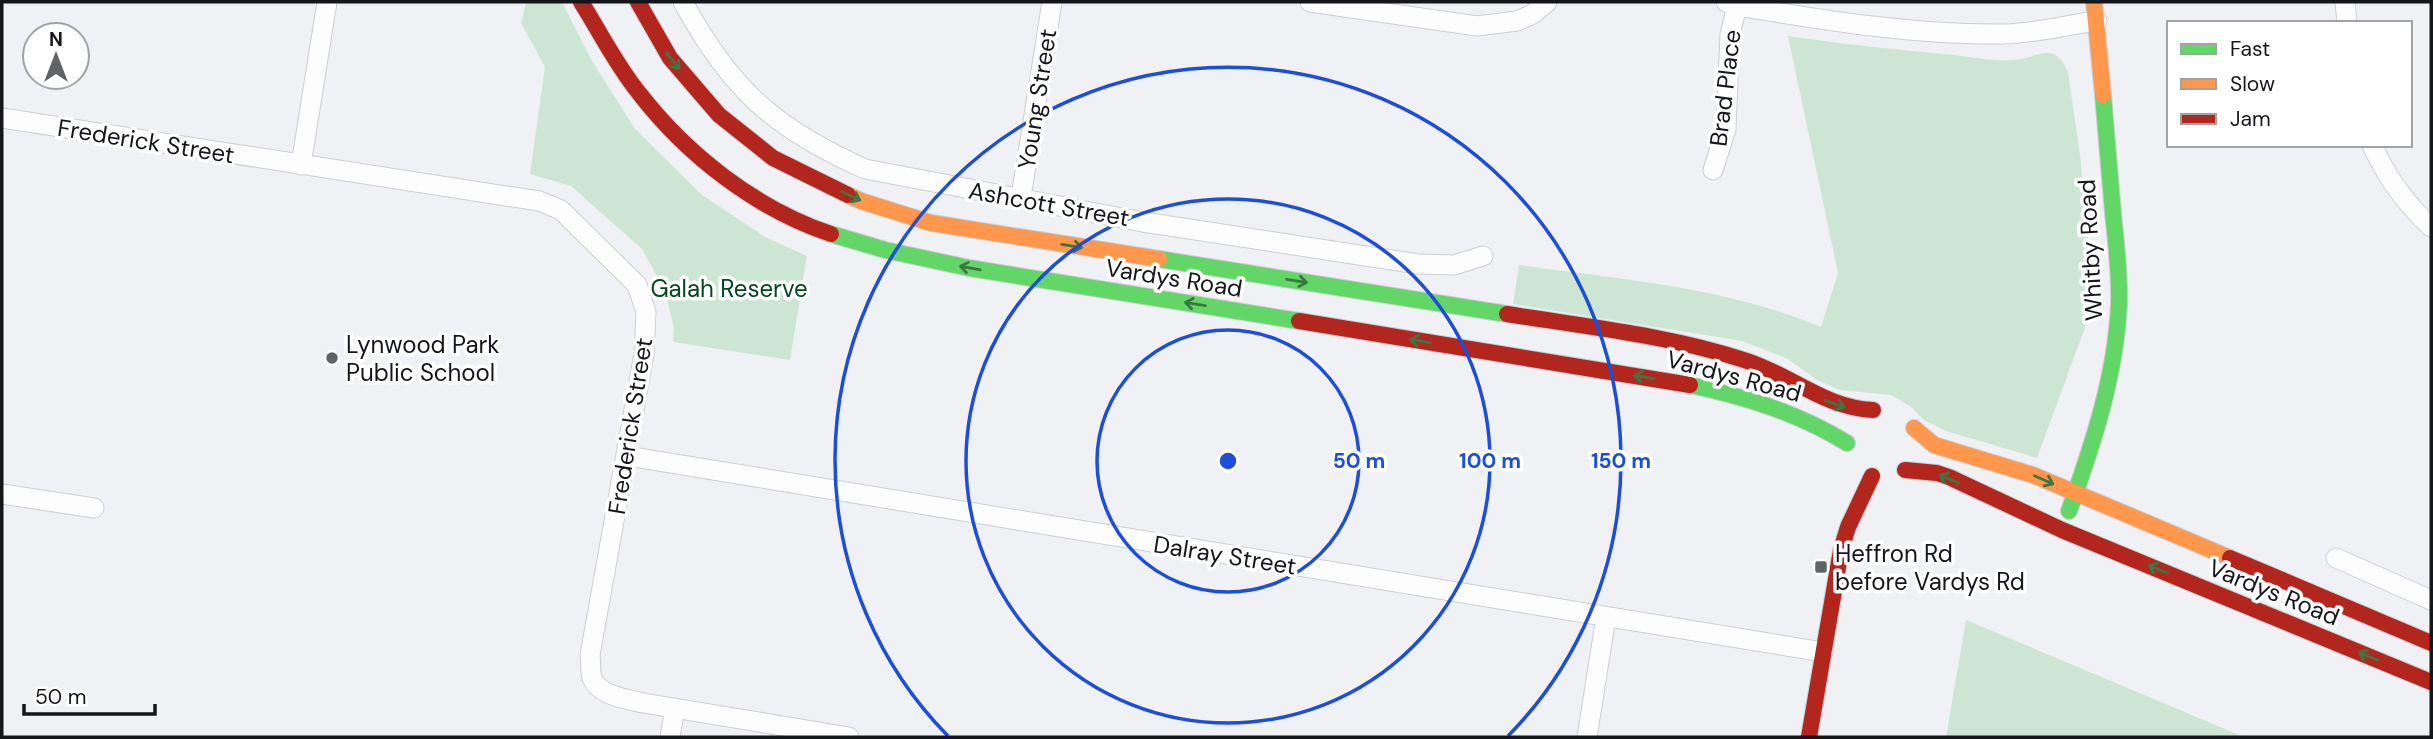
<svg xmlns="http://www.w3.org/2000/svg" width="2433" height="739" font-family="'DM Sans',sans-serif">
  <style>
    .green { fill: #cde6d4 }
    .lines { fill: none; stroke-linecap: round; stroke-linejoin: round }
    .street-casing { stroke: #cdced1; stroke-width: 21 }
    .fast-casing { stroke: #cdced1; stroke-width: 18 }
    .slow-casing { stroke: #cdced1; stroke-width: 18 }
    .jam-casing { stroke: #cdced1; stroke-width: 18 }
    .street { stroke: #fdfdfe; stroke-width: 19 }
    .fast { stroke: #63d668; stroke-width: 16 }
    .slow { stroke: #ff974d; stroke-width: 16 }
    .jam { stroke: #b3261e; stroke-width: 16 }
    .oneway { stroke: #3c7640 }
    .ring { fill: none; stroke: #1d4ed8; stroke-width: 3.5 }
    .poi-dot { fill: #626366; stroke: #fff; stroke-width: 2.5 }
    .labels { text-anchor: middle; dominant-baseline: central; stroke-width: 7; stroke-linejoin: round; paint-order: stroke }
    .street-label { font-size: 24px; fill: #151619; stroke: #fff }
    .park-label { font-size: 24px; fill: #04461e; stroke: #fff }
    .poi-label { font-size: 24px; fill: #151619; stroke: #fff; text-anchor: start }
    .centre { fill: #1d4ed8; stroke: #fff; stroke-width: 3.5 }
    .ring-label { font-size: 21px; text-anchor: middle; font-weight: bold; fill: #1d4ed8; stroke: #fff; stroke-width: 7; stroke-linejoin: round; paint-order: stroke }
  </style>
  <rect width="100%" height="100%" fill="#f0f1f5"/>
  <path class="green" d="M526 2H562L592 61 635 129 702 195 765 237 807 256 790 360 673 342 674 328 665 291 642 249 571 186 530 174 545 67 521 23Z
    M1788 36C1844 44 1899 50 1954 55 1973 57 1995 62 2014 60 2039 58 2053 39 2068 72L2080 155 2094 303 2037 458 1946 431 1924 420 1910 406 1891 395 1840 390 1817 380 1788 359 1742 341 1513 304 1519 265C1620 279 1726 287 1821 327L1838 273Z
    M1966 620 2244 737H1946Z"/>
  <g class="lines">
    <defs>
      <path id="street" d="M683 2C730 89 775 129 865 169L1143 222 1418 264 1454 265 1483 256
        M1310 2 1477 26 1517 21 1533 14 1547 2
        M1726 2 1737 6C1824 20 1913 35 2002 34 2033 34 2066 25 2097 21
        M2345 2 2347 23
        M2 118 539 201 561 210 637 285 646 312 644 354 590 655C591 661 590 672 592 678 599 696 627 699 643 703L849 737
        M2372 145C2386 176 2406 204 2431 227
        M301 165 327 2
        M1713 170 1726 129 1730 34 1737 6
        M1021 197 1052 2
        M627 456 1823 652
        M2 494 94 508
        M2336 558 2431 600
        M670 737 675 708
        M1587 737 1606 617"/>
      <path id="fast" d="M831 234 885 250 969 268 1299 321
        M1159 259 1507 314
        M1690 385C1746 397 1798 413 1847 443
        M2069 511C2093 444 2116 375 2119 303 2120 273 2116 243 2113 213 2110 174 2106 134 2103 95"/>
      <path id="slow" d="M2094 2 2103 95
        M848 195 861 201 931 223 1159 259
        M1914 428 1934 445 2033 475 2230 558"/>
      <path id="jam" d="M581 2C600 32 616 65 639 93 687 155 756 209 831 234
        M638 2 670 58 719 115 773 158 848 195
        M1507 314C1587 327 1667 335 1744 360 1790 374 1824 408 1873 410
        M1299 321 1690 385
        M1905 470 1937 473 1949 477 2062 530 2431 682
        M2230 558 2431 643
        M1809 737 1841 550 1848 527 1872 476"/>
    </defs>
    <use href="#street" class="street-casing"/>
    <use href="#fast" class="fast-casing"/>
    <use href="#slow" class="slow-casing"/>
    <use href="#jam" class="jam-casing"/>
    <use href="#street" class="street"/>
    <use href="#fast" class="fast"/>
    <use href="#slow" class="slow"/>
    <use href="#jam" class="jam"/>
  </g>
  <defs><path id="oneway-shaft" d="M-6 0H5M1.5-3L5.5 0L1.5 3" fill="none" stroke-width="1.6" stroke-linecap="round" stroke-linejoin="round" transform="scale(1.75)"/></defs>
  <g class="oneway">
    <use href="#oneway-shaft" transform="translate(673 61) rotate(53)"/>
    <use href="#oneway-shaft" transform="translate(851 196) rotate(26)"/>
    <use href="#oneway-shaft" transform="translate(1072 246) rotate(9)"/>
    <use href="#oneway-shaft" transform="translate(970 268) rotate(-170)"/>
    <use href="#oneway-shaft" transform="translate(1297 281) rotate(9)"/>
    <use href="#oneway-shaft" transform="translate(1195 304) rotate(-171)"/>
    <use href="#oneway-shaft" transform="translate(1420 341) rotate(-171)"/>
    <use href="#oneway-shaft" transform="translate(1644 377) rotate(-171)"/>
    <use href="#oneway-shaft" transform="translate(1835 404) rotate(20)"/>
    <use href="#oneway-shaft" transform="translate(1949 479) rotate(-157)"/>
    <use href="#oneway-shaft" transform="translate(2044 480) rotate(24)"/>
    <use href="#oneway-shaft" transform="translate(2158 569) rotate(-158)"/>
    <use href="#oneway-shaft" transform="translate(2368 656) rotate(-158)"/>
  </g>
  <g class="ring">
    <circle cx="1228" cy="461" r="131"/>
    <circle cx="1228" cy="461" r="262"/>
    <path d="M948 736A393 393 0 1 1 1508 736"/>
  </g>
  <g class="poi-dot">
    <circle cx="332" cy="358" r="7"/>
    <rect x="1814" y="560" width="14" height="14" rx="3.5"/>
  </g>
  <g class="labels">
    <g class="street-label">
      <text transform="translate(1725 88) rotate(-83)">Brad Place</text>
      <text transform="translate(1037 99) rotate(-81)">Young Street</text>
      <text transform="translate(146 141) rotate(9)">Frederick Street</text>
      <text transform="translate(1049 204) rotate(10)">Ashcott Street</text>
      <text transform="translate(2090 250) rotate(-93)">Whitby Road</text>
      <text transform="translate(1174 278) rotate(9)">Vardys Road</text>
      <text transform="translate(1734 376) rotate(15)">Vardys Road</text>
      <text transform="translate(630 426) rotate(-81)">Frederick Street</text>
      <text transform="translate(1225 555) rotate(9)">Dalray Street</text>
      <text transform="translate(2274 592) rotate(22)">Vardys Road</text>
    </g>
    <g class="park-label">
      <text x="729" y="288">Galah Reserve</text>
    </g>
    <g class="poi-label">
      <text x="346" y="344">Lynwood Park<tspan x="346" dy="28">Public School</tspan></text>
      <text x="1835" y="553">Heffron Rd<tspan x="1835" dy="28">before Vardys Rd</tspan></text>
    </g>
  </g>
  <circle cx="1228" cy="461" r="10" class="centre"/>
  <g class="ring-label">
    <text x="1359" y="468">50 m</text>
    <text x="1490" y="468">100 m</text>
    <text x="1621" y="468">150 m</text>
  </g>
  <rect width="2433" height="739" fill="none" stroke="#151619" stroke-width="7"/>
  <rect x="2167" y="21" width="245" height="126" fill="#ffffff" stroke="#a1a2a3" stroke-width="2"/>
  <rect x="2181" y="44" width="35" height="10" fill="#63d668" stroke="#a1a2a3" stroke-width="2"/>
  <text x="2230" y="56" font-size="21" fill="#151619">Fast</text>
  <rect x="2181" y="79" width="35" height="10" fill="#ff974d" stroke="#a1a2a3" stroke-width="2"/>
  <text x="2230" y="91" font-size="21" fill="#151619">Slow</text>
  <rect x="2181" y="114" width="35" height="10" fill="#b3261e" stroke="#a1a2a3" stroke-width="2"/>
  <text x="2230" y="126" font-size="21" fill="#151619">Jam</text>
  <g transform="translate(56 56)"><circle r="33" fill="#ffffff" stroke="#a1a2a3" stroke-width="2"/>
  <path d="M0-5L12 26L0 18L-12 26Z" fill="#626366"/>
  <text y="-10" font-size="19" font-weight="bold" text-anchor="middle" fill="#151619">N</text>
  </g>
  <path d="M24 704v10h131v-10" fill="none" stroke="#151619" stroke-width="3.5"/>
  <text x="35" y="704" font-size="21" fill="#151619" stroke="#ffffff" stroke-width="5" paint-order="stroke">50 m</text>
</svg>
